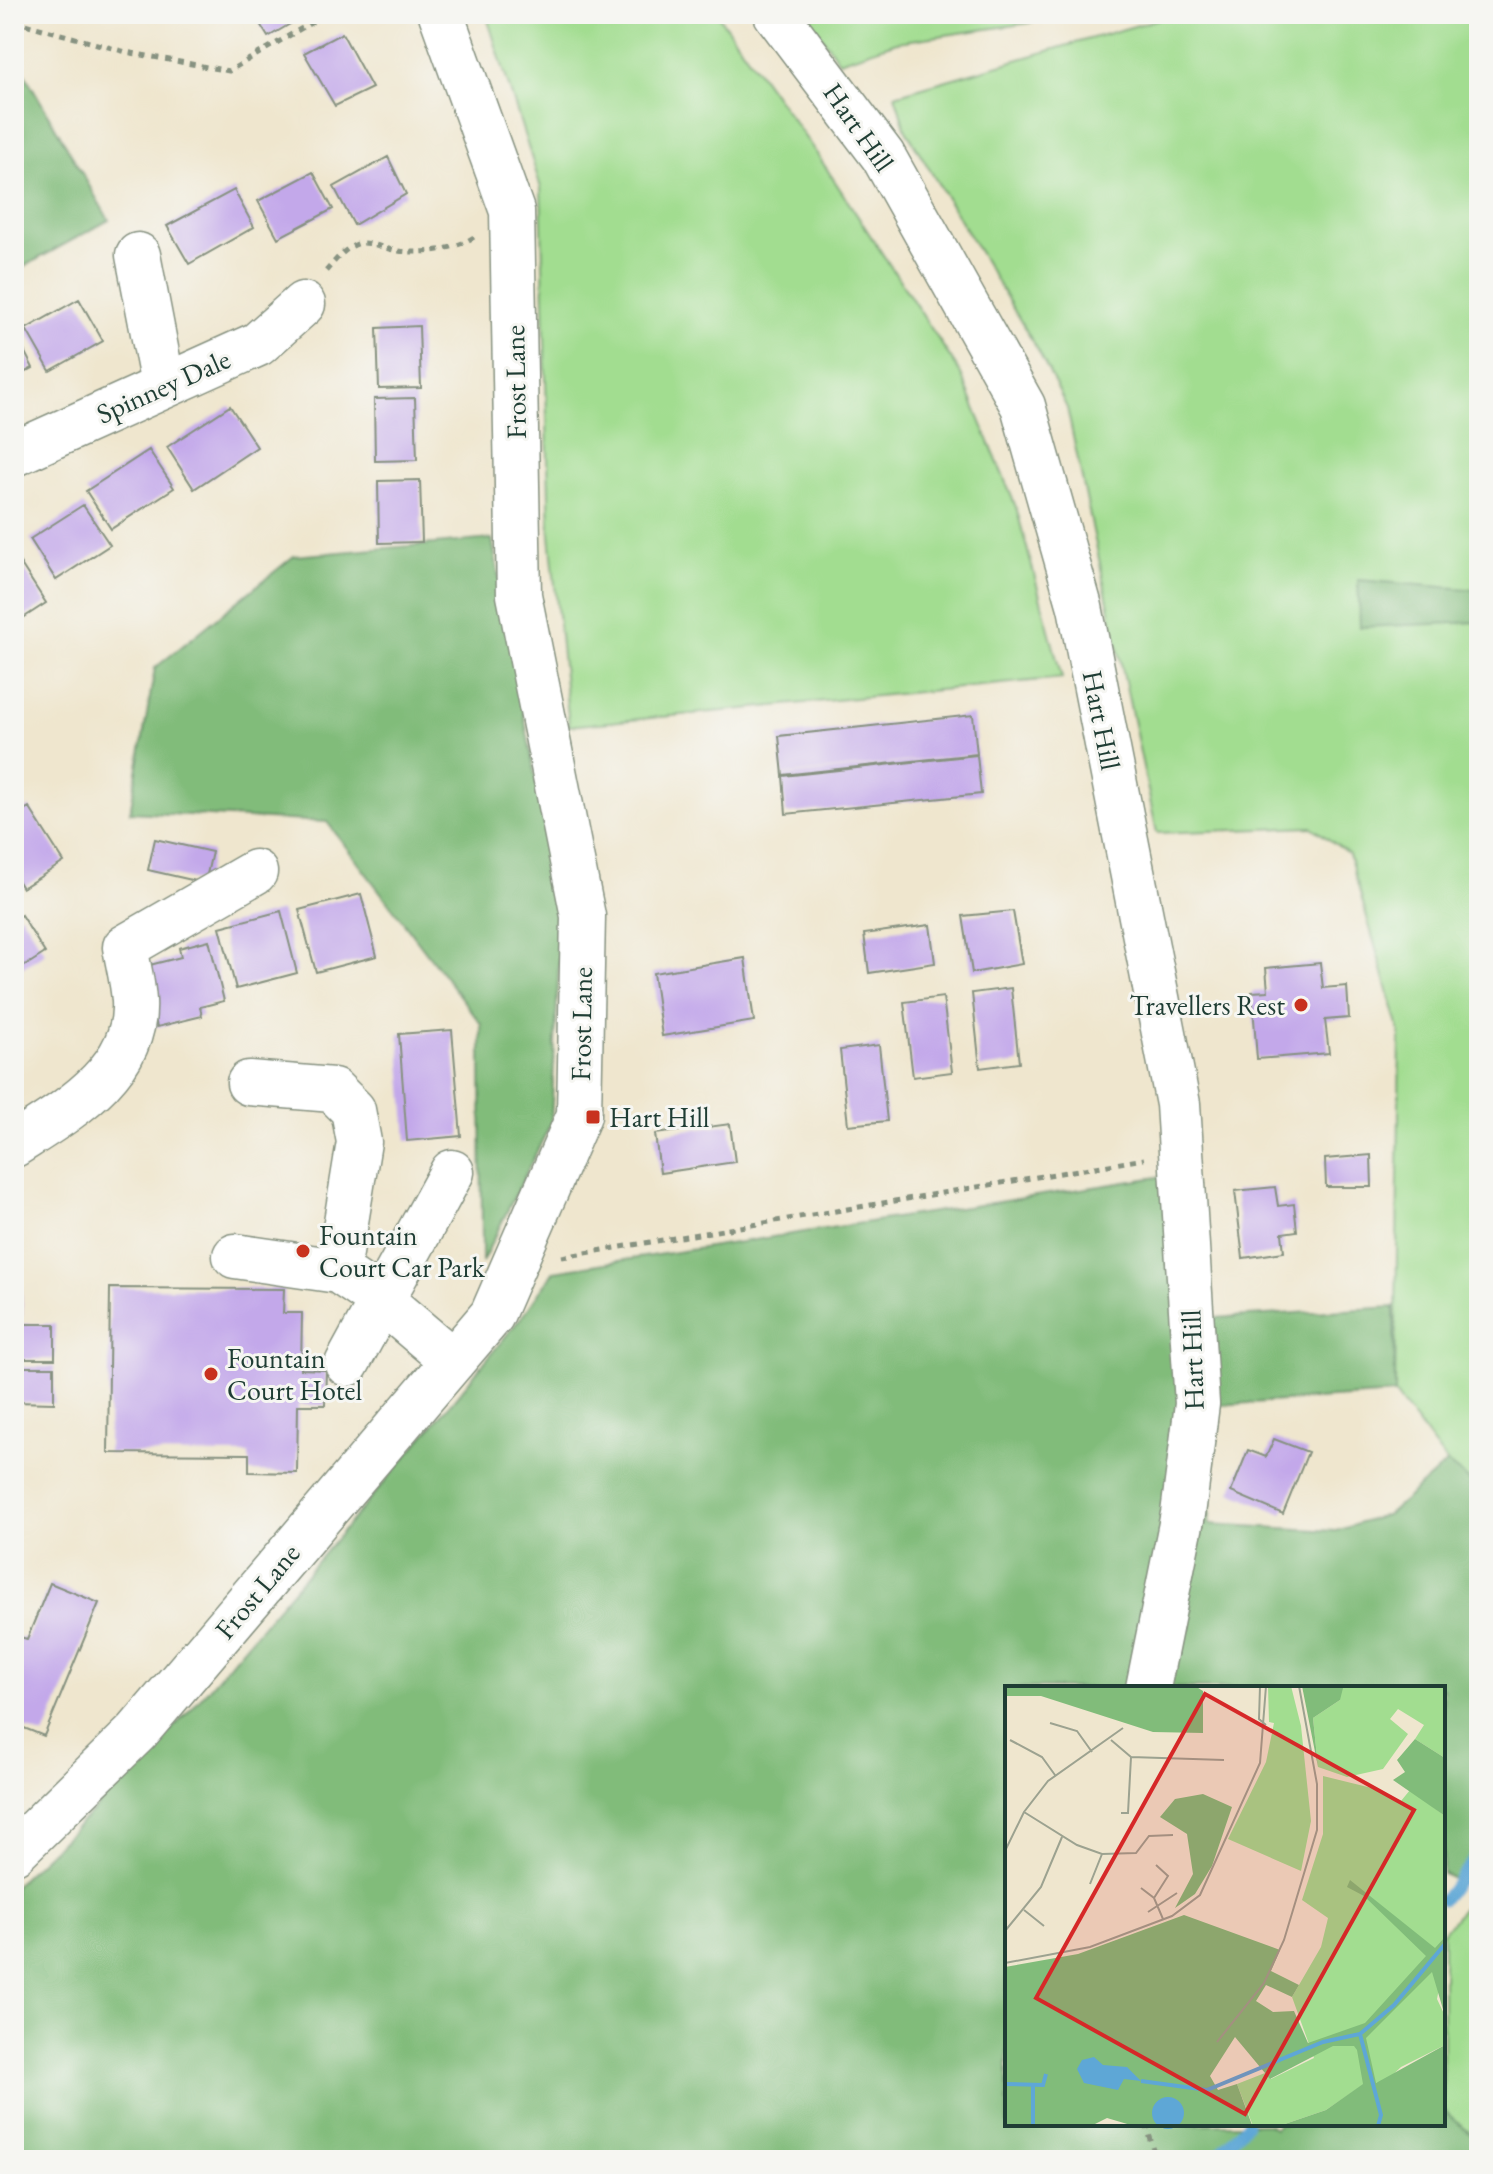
<svg xmlns="http://www.w3.org/2000/svg" width="1493" height="2174" font-family="'EB Garamond',serif">
  <style>
    .green { fill: #a2dd90; stroke: #608d62; stroke-width: 2 }
    .forest { fill: #81bc7a; stroke: #507c57; stroke-width: 2 }
    .lines { fill: none; stroke-linecap: round; stroke-linejoin: round }
    .stream { stroke: #5ea7d6; stroke-width: 11 }
    .building { fill: #c3a8ea }
    .minor-casing { stroke: #879281; stroke-width: 47 }
    .path { stroke: #879281; stroke-width: 5; stroke-dasharray: 6 6; stroke-linecap: butt }
    .minor { stroke: #fff; stroke-width: 44 }
    .poi-dot { fill: #c8321e; stroke: #f6f6f2; stroke-width: 3 }
    .labels { text-anchor: middle; dominant-baseline: central; stroke-width: 6; stroke-linejoin: round; paint-order: stroke }
    .street-label { font-size: 28px; fill: #1f3d34; stroke: #f6f6f2 }
    .poi-label { font-size: 28px; fill: #1f3d34; stroke: #f6f6f2; text-anchor: start }
    .inset-river { fill: none; stroke: #5ea7d6; stroke-width: 4 }
    .inset-road { fill: none; stroke: #9ca290; stroke-width: 2 }
    .view { fill: #d62828; fill-opacity: 0.15; stroke: #d62828; stroke-width: 4 }
    .inset-edge { fill: none; stroke: #1f3d34; stroke-width: 4 }
  </style>
  <rect width="100%" height="100%" fill="#f6f6f2"/>
  <filter id="ink" filterUnits="userSpaceOnUse"><feTurbulence type="fractalNoise" baseFrequency=".0125" numOctaves="2"/><feDisplacementMap in="SourceGraphic" scale="16" xChannelSelector="R" yChannelSelector="G"/><feConvolveMatrix kernelMatrix="1 2 1 2 8 2 1 2 1" color-interpolation-filters="sRGB"/></filter>
  <filter id="wash" filterUnits="userSpaceOnUse"><feTurbulence type="fractalNoise" baseFrequency=".006" numOctaves="4" result="noise"/><feDisplacementMap in="SourceGraphic" scale="32" xChannelSelector="R" yChannelSelector="G"/><feGaussianBlur stdDeviation="1.8" result="paint"/><feColorMatrix in="noise" values="0 0 0 0 0 0 0 0 0 0 0 0 0 0 0 0 0 1.4 0 .05"/><feComposite in="paint" operator="in"/></filter>
  <g filter="url(#wash)">
    <rect width="100%" height="100%" fill="#efe6ce"/>
    <path class="green" d="M486 14H717L817 154 961 374 1016 507 1062 678 569 726 550 535 541 188Z
      M806 14H1047L1029 23 897 42 839 61Z
      M1176 14H1479V1488L1447 1463 1395 1394 1400 1033 1349 854 1312 827 1157 833 1067 408 1039 352 906 130 895 95Z
      M1477 1890 1479 1891V2141L1443 2110V1933Z"/>
    <path class="forest" d="M14 55 109 220 14 272Z
      M492 539 561 919 551 1123 482 1262 481 1024 327 822 130 812 155 668 294 556Z
      M1358 580 1479 590V622L1360 627Z
      M1184 1173 1199 1319 1394 1307 1395 1394 1218 1405 1209 1524 1336 1531 1388 1514 1447 1463 1479 1488V1891L1443 1874V1688H1007V2124H1268L1274 2128 1278 2124H1443V2110L1479 2141V2160H14V1886L95 1809 193 1707 433 1425 528 1309 554 1271Z"/>
    <g class="lines">
      <path class="stream" d="M1443 1900 1479 1852
        M1213 2160 1247 2124"/>
    </g>
    <g id="blocks">
      <path class="building" d="M254 14H307L268 37Z
        M342 33 372 88 335 106 304 53Z
        M388 157 406 194 354 225 334 187Z
        M313 172 333 209 278 238 258 201Z
        M234 190 254 227 189 264 167 226Z
        M79 299 103 341 50 371 26 329Z
        M419 326 421 388 379 389 377 328Z
        M14 331 33 368 14 378Z
        M415 398 417 460 375 461 374 399Z
        M230 406 257 447 194 489 167 447Z
        M149 450 174 488 111 529 86 491Z
        M420 480 422 542 379 543 378 481Z
        M83 505 110 545 56 580 30 539Z
        M17 558 46 603 14 624V560Z
        M973 715 977 754 783 775 779 736Z
        M977 755 981 794 786 814 783 776Z
        M29 807 64 862 22 888 14 875V816Z
        M155 839 212 852 205 883 148 870Z
        M361 894 377 956 316 972 299 910Z
        M281 911 297 973 236 989 220 927Z
        M1013 911 1022 964 972 973 963 916Z
        M21 915 45 953 14 973V920Z
        M930 925 935 963 869 973 864 934Z
        M209 940 224 1001 200 1007 202 1016 157 1027 142 967 181 957 179 948Z
        M745 958 754 1021 662 1036 653 973Z
        M1320 963 1323 988 1347 986 1349 1018 1325 1020 1329 1053 1257 1059 1252 992 1268 991 1266 968Z
        M1011 988 1019 1063 980 1068 972 993Z
        M943 997 952 1072 913 1077 904 1002Z
        M452 1030 461 1136 407 1141 399 1034Z
        M879 1045 887 1121 848 1125 840 1050Z
        M730 1124 735 1162 660 1173 655 1134Z
        M1371 1155 1372 1187H1326L1325 1159Z
        M1275 1187 1278 1206 1294 1204 1297 1231 1282 1233 1284 1252 1243 1258 1235 1191Z
        M20 1263 23 1316H14V1264Z
        M110 1288 284 1289 283 1313H302L301 1369 326 1370 325 1405H298L297 1473 249 1472V1454L108 1453Z
        M14 1324H55V1359H14Z
        M14 1367H54V1403L14 1402Z
        M1274 1439 1308 1452 1283 1514 1231 1492 1248 1450 1266 1457Z
        M50 1583 99 1603 44 1736 14 1724V1652L20 1637 27 1639Z"/>
    </g>
  </g>
  <g filter="url(#ink)">
    <use href="#blocks" fill-opacity="0" stroke="#879281" stroke-width="2"/>
    <g class="lines">
      <defs>
        <path id="minor" d="M776 14 883 156 1023 406 1080 607 1178 1104 1197 1404 1183 1514 1148 1688
          M138 255 163 385
          M14 454 258 344 303 304
          M249 1083 333 1090 353 1110 359 1142 338 1271
          M14 1145C65 1112 138 1072 134 1001 133 983 128 964 125 947L255 872
          M235 1256 338 1271 381 1300 453 1361
          M347 1364 452 1172
          M14 1852 137 1732 492 1315 579 1115 583 916 519 595 512 211 441 14"/>
      </defs>
      <use href="#minor" class="minor-casing"/>
      <path class="path" d="M14 21 126 52 229 71 326 14
        M326 271C335 261 346 246 361 243 370 242 384 248 393 250 418 255 452 251 474 237
        M562 1257 1144 1159
        M1146 2124 1157 2160"/>
      <use href="#minor" class="minor"/>
    </g>
  </g>
  <g class="poi-dot">
    <circle cx="1301" cy="1005" r="8"/>
    <rect x="585" y="1109" width="16" height="16" rx="4"/>
    <circle cx="303" cy="1251" r="8"/>
    <circle cx="211" cy="1374" r="8"/>
  </g>
  <g class="labels">
    <g class="street-label">
      <text transform="translate(859 127) rotate(55)">Hart Hill</text>
      <text transform="translate(515 382) rotate(-91)">Frost Lane</text>
      <text transform="translate(163 386) rotate(-24)">Spinney Dale</text>
      <text transform="translate(1102 720) rotate(79)">Hart Hill</text>
      <text transform="translate(581 1024) rotate(-89)">Frost Lane</text>
      <text transform="translate(1192 1360) rotate(-92)">Hart Hill</text>
      <text transform="translate(257 1591) rotate(-50)">Frost Lane</text>
    </g>
    <g class="poi-label">
      <text x="1285" y="1005" text-anchor="end">Travellers Rest</text>
      <text x="609" y="1117">Hart Hill</text>
      <text x="319" y="1235">Fountain<tspan x="319" dy="32">Court Car Park</tspan></text>
      <text x="227" y="1358">Fountain<tspan x="227" dy="32">Court Hotel</tspan></text>
    </g>
  </g>
  <g transform="translate(1005 1686)">
    <rect width="440" height="440" fill="#efe6ce"/>
    <path d="M263 0H286L296 40 306 135 296 185 223 153 261 76 269 37 264 36ZM335 0H440V72L410 53 419 39 393 23 385 33 403 48 378 83 342 91 313 81 308 32 335 14ZM318 90 375 104 396 115 405 104 440 130V269L432 313 440 330V359L396 381 380 396 359 398 321 424 274 440H248L232 398 260 387 266 393 309 372 287 311 316 261 323 232 297 214 318 148Z" fill="#a2dd90"/>
    <path d="M0 0H190L198 5V47L148 46 36 10H0ZM297 0 338 2 335 14 308 32 313 81ZM410 53 440 72V130L388 94 400 86 392 74ZM198 108 227 121 207 180 190 208 170 222 188 188 182 148 155 131 170 113ZM345 194 430 262 440 251V330L427 286 361 352 371 397 440 359V440H274L321 424 358 398 352 364 349 360H328L265 393 230 351 205 390 213 404 232 398 247 439 264 440H129L102 432 86 440H0V281L73 268 179 229 275 264 266 285 294 299 287 311 261 299 251 315 268 326 289 325 303 357 360 337 421 270 359 210 342 201Z" fill="#81bc7a"/>
    <path d="M89 371 98 379 122 381 136 395 119 393 113 404 79 397 72 383 77 374ZM147 427a16 16 0 1 1 32 0a16 16 0 1 1-32 0Z" fill="#5ea7d6"/>
    <path class="inset-river" d="M355 348 376 429 373 440M136 395 202 404 318 356 355 348 389 319 440 258M0 398 38 399 41 388M28 440V399"/>
    <path class="inset-road" d="M255 0 254 33 261 39M45 37 72 45 87 66M5 54 37 71 50 89M106 54 126 71 219 74M19 126 72 159 97 168 131 167 144 150 168 149M116 127H123L126 71M0 165 19 126 43 95 118 42M85 198 97 168M136 202 149 212 158 233M149 212 163 190 151 179M19 224 39 240M143 226 172 207M0 245 36 201 57 151M0 277 85 261 167 230 195 209 255 77 261 0M212 356 259 297 279 254 312 144V98L294 0"/>
    <path class="view" d="M200 8 409 124 240 428 31 312Z"/>
    <rect width="440" height="440" class="inset-edge"/>
  </g>
  <rect width="1493" height="2174" fill="none" stroke="#f6f6f2" stroke-width="48"/>
</svg>
